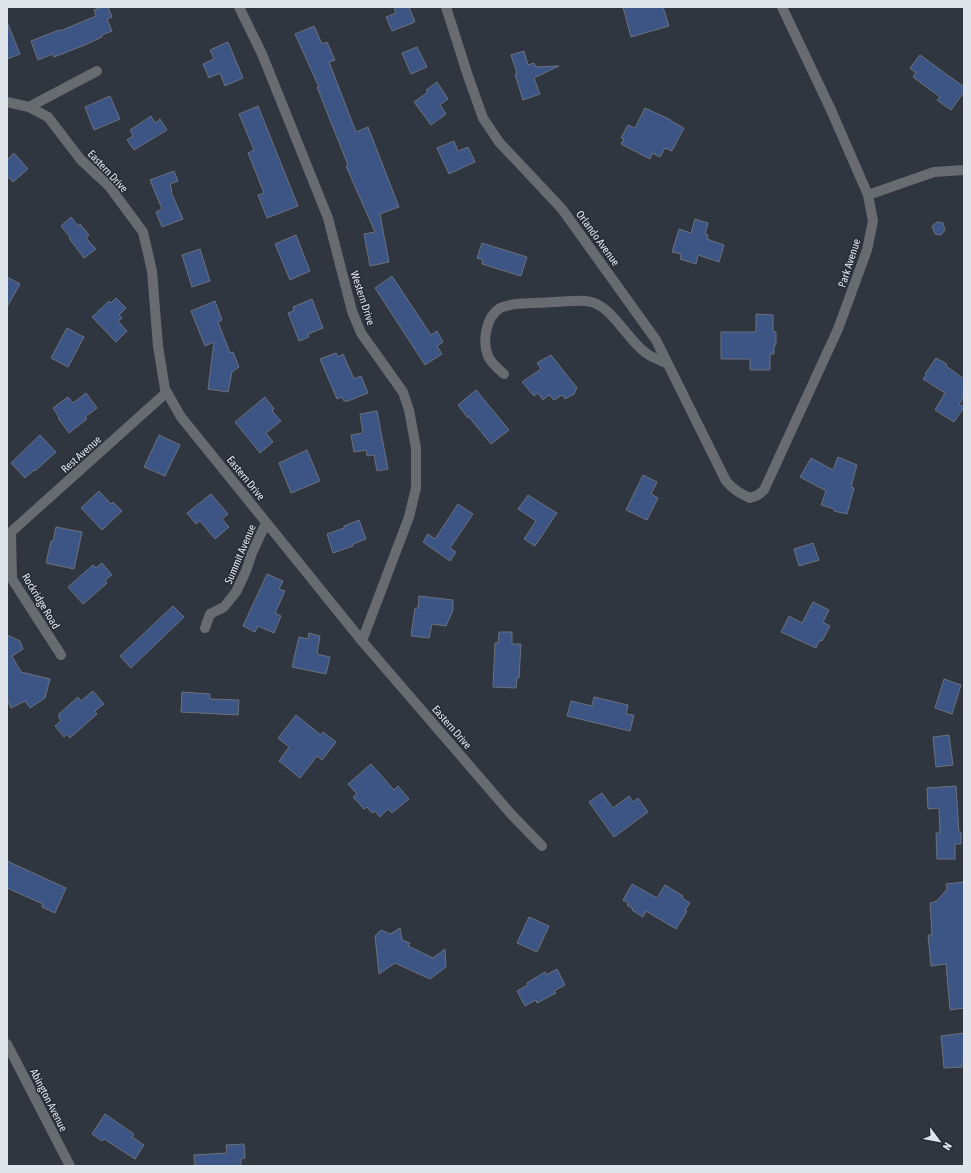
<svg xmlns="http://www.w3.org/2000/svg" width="971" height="1173" font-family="'Asap Condensed',sans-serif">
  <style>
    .building { fill: #3c5585; stroke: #6b717d }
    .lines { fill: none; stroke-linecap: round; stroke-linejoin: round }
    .minor { stroke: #686b70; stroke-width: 10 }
    .labels { text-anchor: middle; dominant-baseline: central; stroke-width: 3; stroke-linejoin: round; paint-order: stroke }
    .street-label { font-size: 11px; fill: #e0e4eb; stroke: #262b35 }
  </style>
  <rect width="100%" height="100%" fill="#303640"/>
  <path class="building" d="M102 7H108L112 17 107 19 112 31 102 35V37L85 45 54 57 53 54 38 60 31 41 59 30 60 31 96 16 94 10Z
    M394 7H409L415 22 392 31 386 17 396 13Z
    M623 7H663L669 26 631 37Z
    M7 22 20 54 7 59Z
    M314 26 322 44 327 42 335 60 329 62 356 132 368 127 399 207 380 214 389 262 370 266 364 234 375 232 346 166 348 165 317 87H319L295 34Z
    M228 42 243 78 225 86 220 73 209 78 203 64 214 59 210 50Z
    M417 47 427 67 411 74 402 53Z
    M524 51 528 65 534 63 536 67 559 66 534 78 540 94 523 100 515 74 517 73 511 55Z
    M920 55 964 87V92L951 110 937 100 940 97 913 77 916 73 910 68Z
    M437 82 448 99 440 105 446 114 431 125 414 102 428 92 426 90Z
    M110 96 120 119 94 130 85 107Z
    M258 106 298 206 267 218 258 195 264 193 248 153 254 150 239 114Z
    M645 108 671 120V121L684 128 672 151 665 148 660 157 652 153 650 159 621 144 624 139 621 138 628 125 635 128Z
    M151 116 155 123 160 119 167 130 134 150 127 140 133 136 130 130Z
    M454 141 458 151 468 147 475 162 449 174 437 148Z
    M14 153 28 169 13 182 7 176V160Z
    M174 171 178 181 170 184 172 191 171 192 183 219 162 227 156 212 162 209 150 180Z
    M71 217 78 226 80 224 89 235 86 238 96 249 84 258 69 238 70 237 61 226Z
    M695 219 708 223 705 234 708 235 707 239 724 245 719 262 698 255 696 264 680 259 681 254 672 252 679 229 691 233Z
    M937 222 943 223 945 230 941 235 935 234 932 226Z
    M296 235 310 271 290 280 275 244Z
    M482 243 527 257 521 276 482 264 483 260 477 258Z
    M200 249 210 281 192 287 182 255Z
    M392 276 431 335 437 331 443 342 437 346 442 354 425 365 375 288Z
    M7 277 20 284 7 307Z
    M116 298 126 308 119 315 122 318 118 321 127 331 116 342 92 317 109 301 111 303Z
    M312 299 323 328 308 334 309 337 299 341 288 313 294 311 293 307Z
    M215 301 222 320 218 322 230 353 233 352 239 367 232 372 228 392 208 389 214 342 205 346 191 311Z
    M756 314 773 315V332H776V345H774V354H770V370H750V359H721V332H756Z
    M67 328 84 337 68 367 51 358Z
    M336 353 338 357 343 354 354 379 361 376 368 393 348 401H344L342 397 337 399 320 359Z
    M551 355 577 388 574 394 565 399 562 395 554 400 549 395 543 400 538 393 534 396 522 382 541 369 537 363Z
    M936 358 947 364 946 366 964 379V397L959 404 964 407 954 422 935 410 945 393 923 379 926 375 925 374Z
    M476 390 509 430 491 444 469 417 468 418 458 405Z
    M86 393 97 408 85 417 87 419 69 433 58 418 59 417 53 408 68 397 73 403Z
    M265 397 274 409 272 411 281 421 266 433 273 442 260 453 235 422Z
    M377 411 388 469 377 471 374 455 367 456 366 450 354 452 351 435 363 433 360 414Z
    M40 435 56 452 35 471 34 470 25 478 11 463Z
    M159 435 180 445 165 476 144 467Z
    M307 450 320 481 291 493 279 463Z
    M838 457 857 465 851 487 854 488 847 514 834 511V509L821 505 826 491 800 477 811 458 833 470Z
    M643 475 657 482 651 494 658 498 647 520 626 510Z
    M99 491 111 504 113 502 122 511 102 530 81 508Z
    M211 494 228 514 222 519 229 527 215 539 200 521 196 524 187 513Z
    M528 495 557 513 535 546 524 539 536 521 518 509Z
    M458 504 473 514 450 548 456 552 450 561 423 542 428 534 435 539Z
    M359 520 366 539 353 544V546L333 553 327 534 344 528V526Z
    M56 527 82 532 74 569 46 563 51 541H53Z
    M813 543 819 560 799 566 794 549Z
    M102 563 112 575 105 580 107 583 83 604 68 587 93 565 96 568Z
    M267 574 283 581 279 589 285 591 275 613 281 616 274 633 258 626 255 632 243 626Z
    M419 596 453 600V610L446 626 432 624 429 638 411 636 415 608H418Z
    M813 602 829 610 823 622 830 626 822 641 820 640 816 648 781 632 789 616 802 623Z
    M173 606 184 617 131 668 120 656Z
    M499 632H512V644H521L519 678H517L516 688 493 687 495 643H498Z
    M309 633 320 636 317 654 330 657 326 674 292 667 299 637 308 639Z
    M7 635 20 641 23 649 12 656 21 672 50 679 45 698 30 708 25 701 11 708 7 699Z
    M944 679 961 685 952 714 935 708Z
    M93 691 104 704 95 711 97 714 70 738 67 734 64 737 55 726 61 721 59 718V714L78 697 81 701Z
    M182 692 210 694V699L239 700 238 715 181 712Z
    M594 697 628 705 626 714 634 715 630 731 567 716 571 701 592 706Z
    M296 715 321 735 323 732 336 742 322 760 317 756 300 778 279 761 289 747 278 738Z
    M949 735 953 765 936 767 933 737Z
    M371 764 394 790 398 786 409 799 392 813 388 809 380 817 375 811 372 813 367 807 364 809 353 797 357 794 348 784Z
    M956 786 959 832H961V844H955V859H937L936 833H940L939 808 928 809 927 788Z
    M602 793 613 808 629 796 633 802 638 798 648 812 614 837 589 802Z
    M7 861 66 888 55 913 42 907 43 904 7 888Z
    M964 882V1008L950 1010 946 964 931 966 928 935H932L930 903 937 901 947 889 946 884Z
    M632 884 657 898 665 885 683 896 682 898 690 903 685 910 687 911 676 929 646 911 643 917 632 910 633 909 627 905 629 904 623 900Z
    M529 917 549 926 537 952 517 943Z
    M400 928 402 940 410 943 408 946 433 958 445 949 446 967 430 979 395 963 379 974 375 936 381 930 390 934Z
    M557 969 565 985 554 991 556 993 537 1003 536 1000 525 1006 517 991 528 985 527 983 545 972 546 975Z
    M964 1033V1063L962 1064V1067L944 1068 941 1036Z
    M105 1114 134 1134 132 1137 144 1145 135 1159 104 1139 102 1141 92 1134Z
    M244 1144 245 1158 241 1159V1166H195L194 1155 227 1153 226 1145Z"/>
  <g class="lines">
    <path class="minor" d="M239 7 262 54 328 218 352 311 361 333 403 392 409 410 416 448V488L409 517 362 641
      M446 7 468 76 483 118 499 142 562 209 656 340 726 481C733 489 740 494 750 498L758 495 764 490 838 329 867 250 873 221 868 195 831 110 782 7
      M7 102 29 107 48 117 81 160 109 186 143 232 152 271 158 346 165 389 181 417 362 641 511 814 542 846
      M29 107 97 71
      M868 195 934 172 964 170
      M504 374C498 369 491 363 488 356 482 341 486 317 500 308 504 306 510 305 515 304 528 303 541 303 554 302 566 302 579 299 591 302 613 307 628 341 646 353 652 358 661 360 668 364
      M11 532 167 392
      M11 532 12 579 61 655
      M205 628 210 614 224 607 236 592 246 571 252 553 266 523
      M7 1044 70 1166"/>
  </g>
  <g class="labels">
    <g class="street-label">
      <text transform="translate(108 171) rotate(47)">Eastern Drive</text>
      <text transform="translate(598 238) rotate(54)">Orlando Avenue</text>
      <text transform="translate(849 263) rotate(-72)">Park Avenue</text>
      <text transform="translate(363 298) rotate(72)">Western Drive</text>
      <text transform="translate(81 454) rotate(-42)">Rest Avenue</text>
      <text transform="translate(246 478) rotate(51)">Eastern Drive</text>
      <text transform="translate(240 554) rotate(-67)">Summit Avenue</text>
      <text transform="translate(41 601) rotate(59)">Rockridge Road</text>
      <text transform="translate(452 727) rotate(49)">Eastern Drive</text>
      <text transform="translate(49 1100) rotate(63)">Abington Avenue</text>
    </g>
  </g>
  <rect width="971" height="1173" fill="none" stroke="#e0e4eb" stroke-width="16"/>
  <g transform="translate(939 1141) rotate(122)" stroke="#262b35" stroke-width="3" paint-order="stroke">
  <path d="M0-3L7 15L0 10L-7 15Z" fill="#e0e4eb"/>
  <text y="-6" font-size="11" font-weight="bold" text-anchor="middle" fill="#e0e4eb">N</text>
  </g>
</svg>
